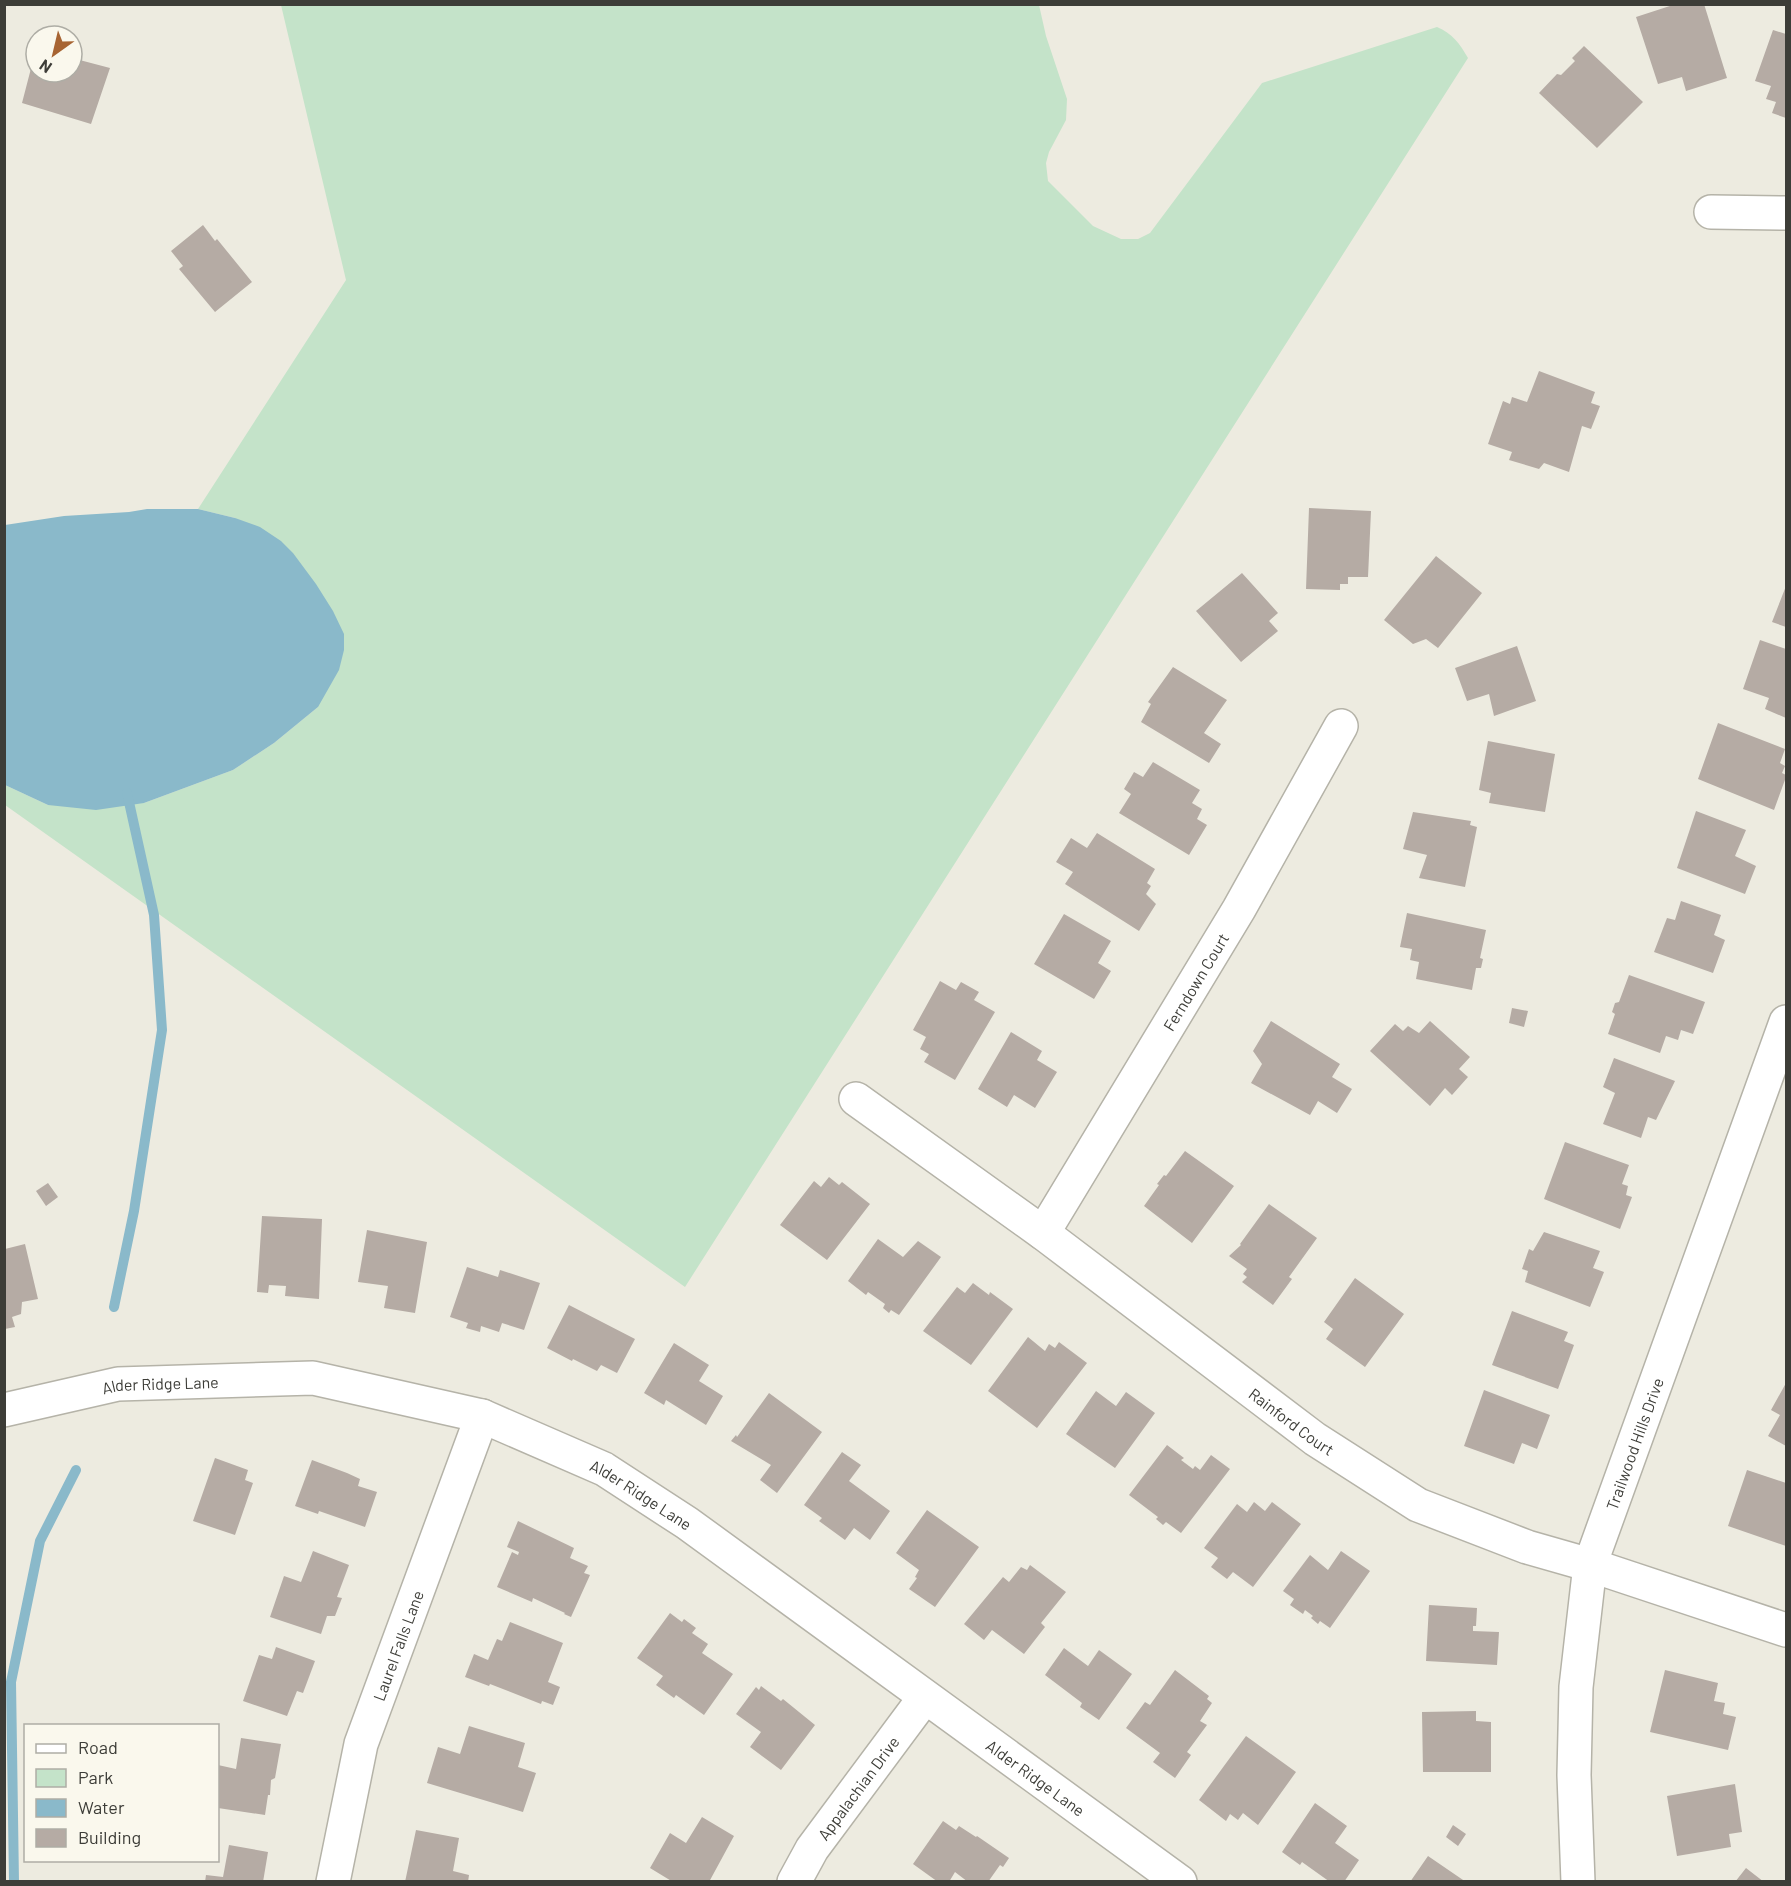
<svg xmlns="http://www.w3.org/2000/svg" width="1791" height="1886" font-family="Barlow,sans-serif">
  <style>
    .green { fill: #c4e3c9 }
    .water { fill: #8ab9ca }
    .lines { fill: none; stroke-linecap: round; stroke-linejoin: round }
    .stream { stroke: #8ab9ca; stroke-width: 10 }
    .building { fill: #b5aba4 }
    .street-casing { stroke: #b5b3a8; stroke-width: 36 }
    .street { stroke: #fff; stroke-width: 33 }
    .labels { text-anchor: middle; dominant-baseline: central; stroke-width: 4.5; stroke-linejoin: round; paint-order: stroke }
    .street-label { font-size: 16px; fill: #3d3d38; stroke: #faf8ed }
  </style>
  <rect width="100%" height="100%" fill="#edebe0"/>
  <path class="green" d="M281 5H1039L1046 36 1067 99 1066 120 1049 152 1046 163 1048 181 1093 226 1121 239H1138L1150 233 1262 83 1437 27C1452 33 1460 44 1468 58L685 1287 5 805V785L48 805 144 803 233 770 274 743 318 707 235 518 198 509 346 280Z"/>
  <path class="water" d="M147 509H198L235 518 260 527 281 541 293 553 316 584 333 611 344 634V650L339 670 318 707 274 743 233 770 144 803 96 810 48 805 5 785V525L64 516 129 512Z"/>
  <g class="lines">
    <path class="stream" d="M114 1307 134 1211 162 1030 154 915 127 793
      M14 1882 11 1682 40 1541 76 1470"/>
  </g>
  <path class="building" d="M1676 4H1704L1727 78 1686 91 1682 77 1658 84 1636 17Z
    M1773 30 1786 34V118L1772 113 1776 102 1766 99 1771 86 1755 81Z
    M1584 46 1643 102 1597 148 1539 93 1557 74 1561 75 1575 61 1572 58Z
    M35 53 36 72H72V58L110 68 91 124 22 103Z
    M203 225 215 241 217 239 252 282 215 312 179 269 183 266 171 251Z
    M1539 371 1595 392 1591 403 1600 406 1591 429 1582 426 1569 472 1544 463 1539 469 1509 460 1512 452 1488 444 1503 401 1510 404 1512 397 1527 402Z
    M1309 508 1371 511 1368 577H1348V584H1340V590L1306 589Z
    M1436 556 1482 593 1438 648 1426 639 1413 644 1384 620Z
    M1242 573 1278 613 1269 621 1278 631 1241 662 1196 611Z
    M1786 586V627L1772 622Z
    M1760 640 1786 649V718L1765 709 1769 698 1743 689Z
    M1517 646 1536 701 1494 716 1489 694 1467 701 1455 668Z
    M1173 667 1227 700 1204 733 1221 744 1209 763 1141 722 1151 704 1148 702Z
    M1718 723 1785 749 1780 763 1785 766 1782 773 1786 775V777L1774 810 1698 779Z
    M1488 741 1555 754 1545 812 1489 803 1491 793 1479 790Z
    M1153 762 1200 790 1192 803 1202 809 1197 819 1207 825 1189 855 1119 813 1131 794 1124 789 1134 772 1143 777Z
    M1696 811 1746 830 1735 856 1756 866 1745 894 1677 868Z
    M1413 812 1471 821 1470 825 1477 827 1465 887 1419 878 1427 855 1403 849Z
    M1097 833 1155 869 1147 883 1151 886 1146 894 1156 904 1139 931 1065 884 1073 872 1056 862 1071 838 1087 848Z
    M1681 901 1721 915 1714 935 1725 940 1713 973 1654 952 1667 918 1675 920Z
    M1407 913 1486 930 1480 958 1483 959 1481 968H1476L1472 990 1416 979 1419 962 1410 960 1412 949 1400 947Z
    M1064 914 1111 941 1098 963 1111 971 1094 999 1034 964Z
    M1629 975 1705 1002 1693 1034 1681 1030 1678 1040 1666 1036 1660 1053 1608 1034 1615 1014 1612 1012 1615 1003 1619 1002Z
    M940 981 956 990 961 982 979 992 974 1000 995 1012 955 1080 924 1062 929 1054 920 1049 926 1037 913 1030Z
    M1512 1008 1528 1011 1524 1027 1509 1023Z
    M1271 1021 1340 1064 1332 1077 1352 1089 1337 1113 1318 1101 1310 1115 1251 1083 1262 1064 1253 1051Z
    M1430 1021 1470 1057 1459 1069 1468 1077 1452 1095 1445 1088 1430 1106 1370 1051 1395 1024 1403 1031 1408 1026 1419 1033Z
    M1011 1032 1042 1051 1037 1060 1057 1072 1035 1108 1014 1095 1007 1107 978 1089Z
    M1614 1058 1675 1081 1656 1120 1648 1117 1641 1138 1603 1124 1615 1093 1603 1087Z
    M1565 1142 1629 1165 1622 1184 1628 1186 1626 1195 1632 1197 1620 1229 1544 1199Z
    M1185 1151 1234 1186 1192 1243 1144 1206 1159 1185 1157 1184 1164 1175 1166 1176Z
    M829 1177 839 1185 842 1182 870 1204 827 1260 780 1225 814 1181 821 1187Z
    M48 1183 58 1197 46 1206 36 1191Z
    M1269 1204 1317 1238 1289 1277 1292 1279 1273 1305 1242 1282 1247 1277 1243 1274 1247 1269 1229 1256 1241 1245 1240 1244Z
    M262 1216 322 1219 319 1299 285 1296 286 1286 269 1285 268 1293 257 1292Z
    M367 1230 427 1242 415 1313 384 1308 388 1286 358 1282Z
    M1544 1232 1600 1251 1593 1268 1604 1272 1590 1307 1525 1282 1528 1271 1522 1269 1529 1249 1533 1251Z
    M878 1239 903 1257 918 1241 941 1257 899 1315 891 1310 889 1313 883 1308 885 1304 868 1292 866 1295 848 1281Z
    M25 1244 38 1299 22 1302 21 1314 12 1317 15 1327 5 1329V1249Z
    M467 1267 498 1277 500 1270 540 1283 524 1330 502 1323 499 1332 481 1326 480 1332 466 1328 468 1323 450 1317Z
    M1355 1278 1404 1314 1365 1367 1326 1339 1333 1329 1324 1322Z
    M973 1283 989 1295 990 1292 1013 1309 971 1365 923 1331 957 1287 965 1293Z
    M569 1305 635 1339 617 1373 601 1365 597 1371 573 1359 572 1361 547 1348Z
    M1512 1311 1568 1332 1564 1341 1574 1345 1558 1389 1492 1365Z
    M1028 1337 1045 1351 1049 1344 1055 1348 1059 1342 1087 1363 1037 1428 988 1391Z
    M674 1343 709 1365 699 1381 723 1396 706 1425 666 1400 664 1405 644 1393Z
    M1786 1383V1446L1768 1436 1780 1415 1771 1410Z
    M1484 1390 1550 1415 1537 1449 1522 1443 1514 1464 1464 1446Z
    M1096 1391 1116 1406 1126 1392 1155 1413 1115 1468 1066 1434Z
    M769 1393 822 1432 777 1493 760 1480 771 1465 731 1441 736 1435 737 1437Z
    M1167 1445 1184 1458 1181 1460 1193 1469 1195 1466 1200 1470 1211 1455 1230 1469 1181 1533 1166 1522 1163 1525 1156 1519 1158 1517 1129 1495Z
    M842 1452 861 1465 849 1481 890 1511 870 1540 854 1528 845 1540 819 1521 822 1518 804 1505Z
    M215 1458 248 1470 245 1480 253 1483 235 1535 193 1521Z
    M312 1460 347 1473 360 1479 358 1486 377 1492 365 1527 319 1511 318 1514 295 1506Z
    M1747 1470 1786 1483V1546L1728 1526Z
    M1254 1502 1265 1511 1272 1502 1301 1524 1253 1587 1233 1572 1227 1579 1211 1567 1218 1558 1204 1548 1237 1504 1247 1512Z
    M927 1510 979 1547 935 1607 909 1589 917 1578 915 1577 919 1570 896 1553Z
    M518 1521 574 1548 570 1558 588 1566 584 1573 590 1575 571 1617 564 1614 565 1613 533 1598 532 1602 497 1587 512 1552 518 1555 519 1552 507 1547Z
    M313 1551 349 1565 337 1597 342 1598 335 1616H327L321 1634 270 1617 284 1576 301 1582Z
    M1341 1551 1370 1571 1330 1628 1320 1621 1318 1624 1311 1618 1313 1616 1305 1610 1303 1614 1290 1605 1294 1599 1283 1591 1310 1555 1328 1570Z
    M1030 1565 1066 1592 1041 1623 1045 1627 1024 1654 992 1630 984 1640 964 1624 1003 1577 1009 1582 1021 1567 1027 1570Z
    M1429 1605 1477 1608 1476 1626H1473V1631L1499 1632 1497 1665 1426 1661Z
    M670 1613 682 1622 684 1619 696 1628 692 1633 708 1644 702 1653 733 1674 704 1715 676 1695 674 1698 656 1685 663 1676 637 1658Z
    M510 1622 563 1643 548 1682 560 1687 553 1705 542 1701 541 1704 490 1684 489 1686 465 1677 474 1654 488 1660 497 1639 502 1641Z
    M276 1647 315 1661 303 1693 297 1691 287 1716 243 1701 259 1655 272 1659Z
    M1064 1648 1088 1666 1099 1650 1132 1674 1099 1720 1080 1707 1082 1703 1045 1675Z
    M1175 1670 1209 1696 1207 1699 1212 1703 1200 1721 1207 1725 1187 1752 1191 1755 1175 1778 1153 1762 1160 1753 1126 1728 1145 1702 1150 1705Z
    M1665 1670 1718 1683 1714 1701 1725 1703 1723 1714 1736 1717 1728 1750 1650 1732Z
    M761 1686 781 1701 783 1699 815 1725 781 1770 750 1747 761 1732 736 1714 756 1687 759 1690Z
    M1476 1711V1721L1491 1722V1772H1423L1422 1712Z
    M469 1726 525 1743 518 1767 536 1773 523 1812 427 1783 438 1747 460 1754Z
    M1246 1736 1296 1772 1258 1825 1243 1813 1238 1820 1230 1814 1226 1821 1199 1800Z
    M241 1738 281 1744 275 1778 271 1780 270 1795H268L265 1815 218 1808V1765L236 1769Z
    M1735 1784 1742 1832 1729 1834 1731 1847 1677 1856 1667 1796Z
    M1315 1803 1347 1826 1335 1843 1359 1860 1344 1882H1330L1302 1862 1300 1865 1282 1852Z
    M702 1817 734 1836 709 1882H673L650 1868 670 1833 686 1843Z
    M943 1821 956 1830 959 1826 976 1837 977 1836 1009 1858 1003 1867 1000 1865 988 1882H968L955 1872 949 1882H938L913 1864Z
    M1453 1825 1466 1834 1458 1846 1446 1837Z
    M416 1830 459 1838 453 1871 469 1875 468 1882H405Z
    M229 1845 268 1852 263 1882H205L206 1875 223 1877Z
    M1428 1856 1466 1882H1410Z
    M1746 1868 1764 1882H1735Z"/>
  <g class="lines">
    <defs>
      <g id="street">
        <path d="M1711 212 1786 213"/>
        <path id="s1" d="M856 1099 1043 1233 1315 1439 1418 1505 1527 1547 1590 1565 1786 1630"/>
        <path id="s2" d="M1043 1233 1239 909 1341 726"/>
        <path id="s3" d="M4 1410 118 1384 313 1378 482 1416 604 1469 687 1523 1180 1882"/>
        <path id="s4" d="M333 1882 361 1744 482 1416"/>
        <path id="s5" d="M794 1882 812 1849 925 1697"/>
        <path id="s6" d="M1578 1882 1574 1775 1576 1687 1590 1565 1786 1022"/>
      </g>
    </defs>
    <use href="#street" class="street-casing"/>
    <use href="#street" class="street"/>
  </g>
  <g class="labels">
    <g class="street-label">
      <text stroke="none"><textPath href="#s2" startOffset="294">Ferndown Court</textPath></text>
      <text stroke="none"><textPath href="#s3" startOffset="159">Alder Ridge Lane</textPath></text>
      <text stroke="none"><textPath href="#s1" startOffset="542">Rainford Court</textPath></text>
      <text stroke="none"><textPath href="#s6" startOffset="447">Trailwood Hills Drive</textPath></text>
      <text stroke="none"><textPath href="#s3" startOffset="663">Alder Ridge Lane</textPath></text>
      <text stroke="none"><textPath href="#s4" startOffset="246">Laurel Falls Lane</textPath></text>
      <text stroke="none"><textPath href="#s3" startOffset="1149">Alder Ridge Lane</textPath></text>
      <text stroke="none"><textPath href="#s5" startOffset="114">Appalachian Drive</textPath></text>
    </g>
  </g>
  <rect width="1791" height="1886" fill="none" stroke="#3d3d38" stroke-width="12"/>
  <rect x="24" y="1724" width="195" height="138" fill="#faf8ed" stroke="#aeada5" stroke-width="1.5"/>
  <rect x="36" y="1744" width="30" height="9" fill="#ffffff" stroke="#aeada5" stroke-width="1.5"/>
  <text x="78" y="1754" font-size="18" fill="#3d3d38">Road</text>
  <rect x="36" y="1769" width="30" height="18" fill="#c4e3c9" stroke="#aeada5" stroke-width="1.5"/>
  <text x="78" y="1784" font-size="18" fill="#3d3d38">Park</text>
  <rect x="36" y="1799" width="30" height="18" fill="#8ab9ca" stroke="#aeada5" stroke-width="1.5"/>
  <text x="78" y="1814" font-size="18" fill="#3d3d38">Water</text>
  <rect x="36" y="1829" width="30" height="18" fill="#b5aba4" stroke="#aeada5" stroke-width="1.5"/>
  <text x="78" y="1844" font-size="18" fill="#3d3d38">Building</text>
  <g transform="translate(54 54) rotate(214)"><circle r="28" fill="#faf8ed" stroke="#aeada5" stroke-width="1.5"/>
  <path d="M0-4.5L10 22L0 15L-10 22Z" fill="#a76432"/>
  <text y="-9" font-size="16" font-weight="bold" text-anchor="middle" fill="#3d3d38">N</text>
  </g>
</svg>
